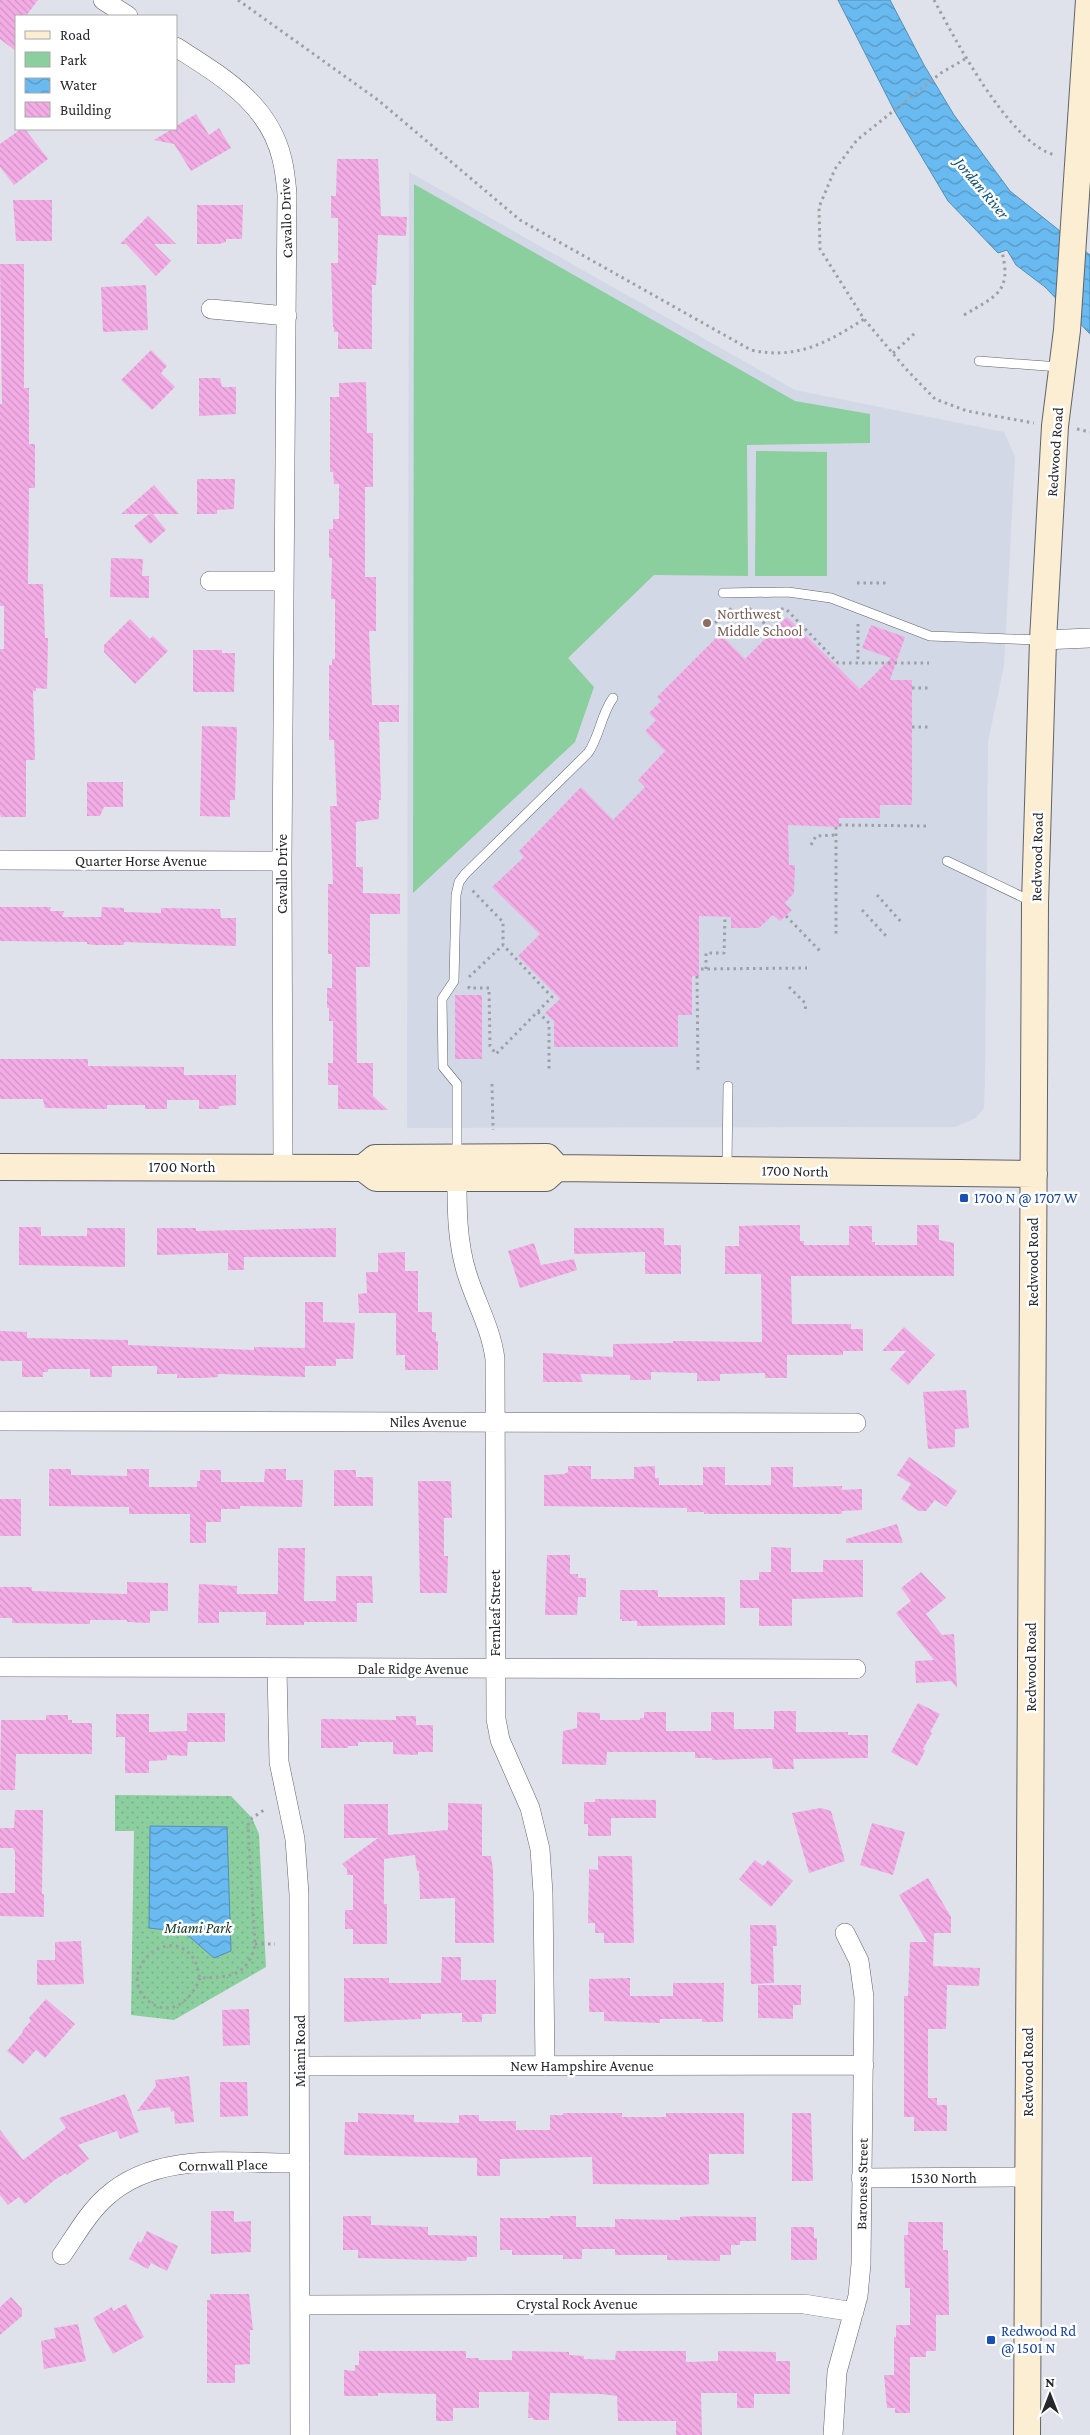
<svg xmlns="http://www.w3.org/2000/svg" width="1090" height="2435" font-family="'Crimson Pro',serif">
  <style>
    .built { fill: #d3d8e7 }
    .green { fill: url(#green-dots) }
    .pitch { fill: #8bcf9f }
    .water { fill: url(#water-waves); stroke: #558eb5 }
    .building { fill: url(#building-back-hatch) }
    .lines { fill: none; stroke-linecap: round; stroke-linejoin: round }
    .lane-casing { stroke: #61636a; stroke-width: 10 }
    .street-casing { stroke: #61636a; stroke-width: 20 }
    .secondary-casing { stroke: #61636a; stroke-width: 28 }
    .path { stroke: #9ea0a6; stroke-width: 3; stroke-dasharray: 2.5 4; stroke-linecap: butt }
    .lane { stroke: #fff; stroke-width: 9 }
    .street { stroke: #fff; stroke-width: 19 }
    .secondary { stroke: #fceed3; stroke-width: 26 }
    .education-dot { fill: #8d6e63; stroke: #fff; stroke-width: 2 }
    .transit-dot { fill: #1a4fb4; stroke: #fff; stroke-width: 2 }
    .labels { text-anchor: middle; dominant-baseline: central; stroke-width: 5; stroke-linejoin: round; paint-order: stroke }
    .street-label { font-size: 15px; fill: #27282b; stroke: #fff }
    .education-label { font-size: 15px; fill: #785e54; stroke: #fff; text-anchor: start }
    .transit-label { font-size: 15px; fill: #164399; stroke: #fff; text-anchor: start }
    .park-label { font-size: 15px; font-style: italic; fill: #12351f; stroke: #fff }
    .water-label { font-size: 16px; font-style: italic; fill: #0e4e72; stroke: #fff }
  </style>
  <defs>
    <pattern id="green-dots" width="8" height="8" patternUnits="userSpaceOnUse" patternTransform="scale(1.25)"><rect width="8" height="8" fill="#8bcf9f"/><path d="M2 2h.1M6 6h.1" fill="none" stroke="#78b289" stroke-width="1.8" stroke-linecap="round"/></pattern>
    <pattern id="water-waves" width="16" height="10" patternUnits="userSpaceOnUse" patternTransform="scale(1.25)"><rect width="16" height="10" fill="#69baf0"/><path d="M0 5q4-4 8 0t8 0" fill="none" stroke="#5697c3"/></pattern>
    <pattern id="building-back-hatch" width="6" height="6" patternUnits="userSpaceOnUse" patternTransform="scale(1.25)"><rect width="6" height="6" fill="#f3ace5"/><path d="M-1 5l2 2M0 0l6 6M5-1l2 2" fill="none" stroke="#d094c5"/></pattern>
  </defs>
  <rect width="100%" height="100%" fill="#dfe2ea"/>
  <path class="built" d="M409 172 795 390 1004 432 1015 457 1004 666 988 742 985 1081 984 1108 976 1118 955 1127 407 1128Z"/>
  <path class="green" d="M115 1795 231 1796 252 1818 259 1834 266 1967 174 2020 131 2015 134 1831H115Z"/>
  <path class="pitch" d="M414 184 795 401 870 414V443L747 445 748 576 654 575 568 658 594 687 575 742 413 893Z
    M756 451 827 452V576H755Z"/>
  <path class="water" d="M838 0H890L924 65 954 115 1010 191 1090 255V334L1045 287 1016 265 1007 250 998 253 948 201 895 112Z
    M150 1826 227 1827 231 1951 214 1958 184 1932 149 1928Z"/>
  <path class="building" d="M0 0H38L26 16H16V51L0 39Z
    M196 114 209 135 219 128 231 148 191 171 174 144 154 140 172 129H176V126Z
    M21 129H25L48 159 14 185 0 167V144Z
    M337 159H378L381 216 407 217 406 236 378 235 376 285H372V349H338V332H334V327H333L331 263H338V218H331V196H336Z
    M13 200H52V241H16Z
    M197 205H243L242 239H226V242L219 244H197Z
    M148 216 176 244H154L171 261 156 276 126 244H120Z
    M0 264H24V388H29V444H35V488H29L28 584H43L45 638H48L47 689 36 688V691H33L35 760H26V817H1L0 814V649H4V606H0V404H2Z
    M146 285 148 330 103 332 101 287Z
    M151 350 167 366 161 373 175 387 152 410 121 380Z
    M199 378H220L222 387H236V414L199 416Z
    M366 382 367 433H373V487H365V577H376V631H369L372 705H399V722H379L381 800H379V819L356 822V867H363V893L400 894V914H370V967H356L357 1063H373V1096L388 1110 338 1109V1085H328V1063H333V1021H329V1008H327V988H332V954H328V884H333L330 806H337L334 740H329V665H332V659H335V599H331L332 558H329V529H333V519H339V484H334L333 472H330V397H339V383Z
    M197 479H235L234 509 217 510V514H197Z
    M154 485 179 514H153L166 530 150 544 134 526 149 514H121Z
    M111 558 143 559 142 576H149V598L110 597Z
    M787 617 860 689 891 658 862 648 871 625 905 637 890 680H912V805H880V818H839V827L788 825 789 865H795L794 893 785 903 792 910 780 921 773 915 759 928H731V917L699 916V976H692V1015H678V1047H554V1021L545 1013 560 999 518 956 540 934 492 887 524 857 519 851 581 787 613 820 645 787 638 780 665 751 645 731 656 720 649 713 661 701 657 697 720 634 745 659Z
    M130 619 150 639 153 636 168 651 135 684 104 652V645Z
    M193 650H222V653H235L234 692H193Z
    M202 726 237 727 235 800H230V817L200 816Z
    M87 782H123V807H104L100 816H87Z
    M0 907H51L50 911H64L62 917H101L102 907 124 908V912L161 913V908L220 909 221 918H236V946L124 942V945H95L87 944V942L0 941Z
    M455 995H482V1059H455Z
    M0 1059H88V1066L184 1067V1075H236V1105L219 1106V1109H199V1100H167V1109H145V1105H107V1109L45 1108 43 1099H0Z
    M777 1225H800V1241H804V1245H849V1226H872V1242H875V1245H917V1225H939V1240L954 1243V1276H791L792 1324H851V1329H863V1351H843V1355H787V1378H765V1373L720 1374V1381H697V1373L651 1372V1380H630V1375L580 1374 583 1382H543V1353L613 1357V1344L673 1343V1341L762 1342 761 1274H725V1246H739V1226Z
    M19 1227H41V1236H87V1228H125V1267L19 1265Z
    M157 1228H196V1231L336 1228V1257H244V1270H228V1253L157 1255Z
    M574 1228H664V1245H681V1274H645V1252L574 1254Z
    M534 1243 541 1265 574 1259 577 1270 520 1288 508 1251Z
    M405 1252V1271H418V1312H432V1332H436V1341H438V1370H405V1355H396V1313H359L358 1294 367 1293 366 1272H378V1253Z
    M305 1302H323V1322L355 1323 353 1359H336V1366H305V1377L218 1374V1377L202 1378H177V1374H157V1366H112V1377H90V1369H48V1372H43V1377H22V1361H0V1331L27 1332V1338L128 1340V1345L254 1350V1347L305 1348Z
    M904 1327 935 1355 908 1385 890 1369 906 1351H882Z
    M966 1390 969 1428 955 1429V1447L928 1449 923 1392Z
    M909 1457 957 1491 946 1507 935 1500 926 1511H919L901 1499 911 1484 897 1475Z
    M568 1466H591V1479H634V1467L655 1466V1478H659V1485H703V1467H725V1485H771V1467H793V1487L842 1486V1490L862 1489V1510L842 1511V1514H704V1512H687V1508L544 1506V1475L564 1474 568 1472Z
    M49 1469H71V1475L127 1476V1469H149V1487H197V1481H200V1470H221V1482H264L265 1469H286V1480H303L302 1507 240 1506V1509H221V1522H206V1543H190V1514H129V1507L49 1506Z
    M334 1470H356V1477H373V1506H334Z
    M418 1481H451L452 1518H444V1556H448L447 1593H420Z
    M0 1499H21V1536H0Z
    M897 1524 903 1543H846V1539Z
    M771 1547 791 1548V1572H823V1560H863V1597L792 1599V1626H759V1608H740V1580H759V1572H771Z
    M278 1548H305L304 1601H336V1576H372L373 1603H357V1622H304V1625H266V1612H219V1623H198L199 1584 237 1586V1594H278Z
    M547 1555H570V1574H578V1578H586V1597H578L577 1615H545Z
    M921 1572 946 1598 926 1614 942 1635 954 1634 957 1688 951 1681 916 1683 915 1661 934 1660 896 1613 911 1601 901 1588Z
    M127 1582 168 1583V1611H150V1623L127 1622V1620H90V1624L12 1623V1618H0V1587H32V1591L127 1594Z
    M620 1590H658V1597H725V1625L637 1626V1621H622V1619H620Z
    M918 1703 940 1714 930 1732 932 1733 923 1749 925 1751 917 1766 891 1752Z
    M774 1711H796V1732H848V1735H868V1758L793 1759 794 1769H773L772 1758 712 1760V1758H695V1752H607L606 1765 562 1764 563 1731 577 1728V1712L600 1713V1720H640V1718H644V1712H666V1731H711V1712H734V1729H774Z
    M187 1713H225V1742H188L187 1756 167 1755V1760L149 1761V1773H125V1737H116V1714H149V1732L187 1731Z
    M46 1715H68V1720H72V1723H92V1754H16L15 1790H0L1 1720H46Z
    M396 1716H416V1725H433V1752H418V1755L393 1754V1742H358V1746H348V1748H321V1719L396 1720Z
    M595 1799 656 1800V1818H611V1836H588V1824H584V1802H595Z
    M448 1803 482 1804V1856H491L493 1870 494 1943H455V1898L420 1899 419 1871H417L415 1855 384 1859V1904H387V1944H353V1929H345V1910H353V1875H347V1869L342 1864 378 1838H344V1804H388V1835L448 1830Z
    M821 1808 831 1811 845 1861 809 1873 792 1813Z
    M15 1810H43L42 1894H44V1917L0 1916V1893H15V1852L13 1848H0V1828H14Z
    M872 1823 905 1832 893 1875 860 1865Z
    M598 1856H632L634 1943H604V1933H595V1923H588L589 1869 598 1870Z
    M755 1860 763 1866 768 1860 793 1881 771 1907 739 1879Z
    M928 1878 951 1917V1933H934L933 1966 980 1968 979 1986 947 1985 946 2029H928V2098H937V2105H947V2131H914V2117H904V1996H908L910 1942H927L899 1895Z
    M750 1925H776L777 1946H773L774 1983 751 1984Z
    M81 1941 84 1984 37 1985V1960H55V1942Z
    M442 1957H461V1980H496V2014H482V2022H462V2013L421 2014V2019L344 2022V1978H389V1983H441Z
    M630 1978V1996H673V1983H724L723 2022H702V2019H660V2023L604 2021V2012H589V1979Z
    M758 1985H801V2005H793V2019L758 2018Z
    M46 1999 75 2024 45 2058 36 2050 23 2064 7 2051 23 2032 22 2031 31 2021 29 2018Z
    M249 2009 250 2045 223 2046 222 2010Z
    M189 2076 194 2122 175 2124 174 2111 171 2112 170 2107 137 2111 156 2086 155 2080Z
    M220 2082H247L248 2116 220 2117Z
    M125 2094 139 2132 120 2139 117 2131 78 2145 89 2159 67 2175 66 2173 56 2179 25 2204 19 2197 8 2205 0 2195V2130L23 2160 66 2128 59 2118Z
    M358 2113 414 2115V2122L459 2123V2115H479V2121H516V2130H550V2115H563V2113H622V2117H666V2113H744V2154H709V2184L704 2185 593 2184 592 2157 500 2159V2176H477V2158L344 2155 345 2122H358Z
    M792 2113H811L813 2181H792Z
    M211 2211H234V2222L251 2221V2252L211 2254Z
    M343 2216H371V2225L428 2227V2235L477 2236V2257H467L466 2261 358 2258V2250H343Z
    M550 2216H576V2227H615V2219L680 2220V2217L697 2216 756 2217V2241H740V2245H731V2255H720V2261L667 2260V2255H615V2249H582V2259H563V2255H512V2250H500V2218H550Z
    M908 2222H943V2250H948L949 2315H936V2351H926V2357H910V2413H895V2408H887L884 2375H894V2337H896V2325H910V2288H905L904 2235H908Z
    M791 2227H814V2238H817V2260H791Z
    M147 2231 178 2246 167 2271 151 2263 148 2269 129 2259 138 2241 141 2243Z
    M210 2294H249L253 2330H250V2364L235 2365V2383H207V2300H211Z
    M11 2297 22 2309V2316L0 2335V2307Z
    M126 2304 144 2337 113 2354 93 2318 112 2307 113 2311Z
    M78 2324 86 2361 44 2369 41 2341 56 2338 54 2328Z
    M359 2351H466V2358H479V2360H512V2351L569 2352V2355L584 2356V2359L615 2360 616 2351H686V2362L718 2361V2351L776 2352V2361H790V2394H754V2408H737V2393H701L702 2435H676V2421H618L617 2396 601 2394 550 2393 549 2420H533V2418H528L529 2392H479V2408H453V2421H436V2394L378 2393V2396H344V2370L355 2371V2365H359Z"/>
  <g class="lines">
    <defs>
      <path id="lane" d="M979 361 1060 367
        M723 593 788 592 831 598 930 636 1040 640
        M947 861 1033 902
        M457 1155V1084L443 1067 442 999 454 981 456 895 459 882 465 874 588 753C600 736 601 714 613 698
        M727 1168 728 1086"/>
      <path id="street" d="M103 0 128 16
        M176 47C221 76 269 103 282 159 285 171 286 182 287 194L282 861 283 1167
        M211 309 287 316
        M210 581H283
        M1043 640 1090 638
        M0 860 282 861
        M457 1166C457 1203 456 1239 467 1274 476 1303 491 1328 495 1359L496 1719 500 1740 530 1808 540 1849 543 1893 545 2066
        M0 1421 856 1423
        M0 1667 856 1669
        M277 1669 279 1762 295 1839 299 1894 300 2435
        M300 2066 864 2065
        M861 2178 1028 2177
        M62 2255C76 2235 88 2213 106 2197 158 2150 235 2164 300 2163
        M300 2305 804 2304 854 2312
        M833 2435 837 2372 858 2296 861 2264 864 1997 859 1961 845 1933"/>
      <path id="secondary" d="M0 1167 363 1168 376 1178H546L557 1168
        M363 1168 375 1158 547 1157 557 1168 1034 1174
        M1027 2435 1035 903 1043 640 1055 426 1067 330 1089 0"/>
    </defs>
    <use href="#lane" class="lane-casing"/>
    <use href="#street" class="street-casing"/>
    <use href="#secondary" class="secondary-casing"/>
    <path class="path" d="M238 0 378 100 520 220 751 350C796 360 827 343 864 319
      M934 0C956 41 1010 144 1055 155
      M965 59 941 73 857 140 835 169 819 207 820 249 864 319 906 369 935 399 967 411 1034 423
      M964 315C996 296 1012 292 1002 252
      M893 353 915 333
      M1077 429 1090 432
      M857 583H889
      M749 608 765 624 778 609H786L838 663H929
      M715 623 732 608
      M858 624V663
      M912 688H929
      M912 727H929
      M839 825 928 826
      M836 827V936
      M811 845 816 836 836 835
      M877 895 902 923
      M862 910 888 938
      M786 916 821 952
      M701 969 807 968
      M706 969V953H724L725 917
      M697 976 698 1070
      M469 977 503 945
      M469 986V988H489L490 1046 496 1054 552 997 503 945V922L472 890
      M789 987 805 1003 806 1013
      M538 1012 549 1023V1069
      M492 1084 493 1130
      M255 1944H275
      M200 1978C193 1997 173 2018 151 2003 112 1977 166 1920 194 1959 197 1964 198 1972 200 1978 229 1977 248 1977 255 1944L248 1825 252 1818 264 1810"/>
    <use href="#lane" class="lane"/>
    <use href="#street" class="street"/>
    <use href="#secondary" class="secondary"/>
  </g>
  <circle class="education-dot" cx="707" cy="623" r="5"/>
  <g class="transit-dot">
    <rect x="959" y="1193" width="10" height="10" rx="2.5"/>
    <rect x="986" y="2335" width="10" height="10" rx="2.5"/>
  </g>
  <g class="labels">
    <g class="street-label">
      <text transform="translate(286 218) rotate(-92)">Cavallo Drive</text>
      <text transform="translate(1055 452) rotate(-86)">Redwood Road</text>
      <text transform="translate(1037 857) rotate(-89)">Redwood Road</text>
      <text x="141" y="861">Quarter Horse Avenue</text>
      <text transform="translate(282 874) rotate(-90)">Cavallo Drive</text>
      <text x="182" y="1167">1700 North</text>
      <text transform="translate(795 1171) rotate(1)">1700 North</text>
      <text transform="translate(1033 1262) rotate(-90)">Redwood Road</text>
      <text x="428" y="1422">Niles Avenue</text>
      <text transform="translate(495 1613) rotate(-90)">Fernleaf Street</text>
      <text transform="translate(1031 1667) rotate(-90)">Redwood Road</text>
      <text x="413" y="1669">Dale Ridge Avenue</text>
      <text transform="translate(300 2051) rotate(-90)">Miami Road</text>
      <text x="582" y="2066">New Hampshire Avenue</text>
      <text transform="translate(1028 2072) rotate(-90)">Redwood Road</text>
      <text transform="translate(223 2165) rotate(-1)">Cornwall Place</text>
      <text x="944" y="2178">1530 North</text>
      <text transform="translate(862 2184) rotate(-89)">Baroness Street</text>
      <text x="577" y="2304">Crystal Rock Avenue</text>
    </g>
    <g class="education-label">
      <text x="717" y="614">Northwest<tspan x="717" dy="17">Middle School</tspan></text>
    </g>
    <g class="transit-label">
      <text x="974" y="1198">1700 N @ 1707 W</text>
      <text x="1001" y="2331">Redwood Rd<tspan x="1001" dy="17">@ 1501 N</tspan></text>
    </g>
    <g class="park-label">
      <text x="198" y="1928">Miami Park</text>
    </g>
    <g class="water-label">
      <text transform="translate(982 188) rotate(50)">Jordan River</text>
    </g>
  </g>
  <rect x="15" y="15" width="162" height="115" fill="#ffffff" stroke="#a9a9aa"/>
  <rect x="25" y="31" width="25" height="8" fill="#fceed3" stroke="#a9a9aa"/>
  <text x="60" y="40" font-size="15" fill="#27282b">Road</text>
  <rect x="25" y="52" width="25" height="15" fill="#8bcf9f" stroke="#a9a9aa"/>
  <text x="60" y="65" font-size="15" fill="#27282b">Park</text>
  <rect x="25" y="78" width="25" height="15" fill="url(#water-waves)" stroke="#a9a9aa"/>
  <text x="60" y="90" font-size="15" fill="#27282b">Water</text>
  <rect x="25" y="102" width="25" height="15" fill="url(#building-back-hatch)" stroke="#a9a9aa"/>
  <text x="60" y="115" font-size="15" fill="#27282b">Building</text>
  <g transform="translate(1050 2395)" stroke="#ffffff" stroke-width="4" paint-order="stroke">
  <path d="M0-4L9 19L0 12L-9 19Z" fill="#27282b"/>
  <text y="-8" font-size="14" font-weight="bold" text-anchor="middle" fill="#27282b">N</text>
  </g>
</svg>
